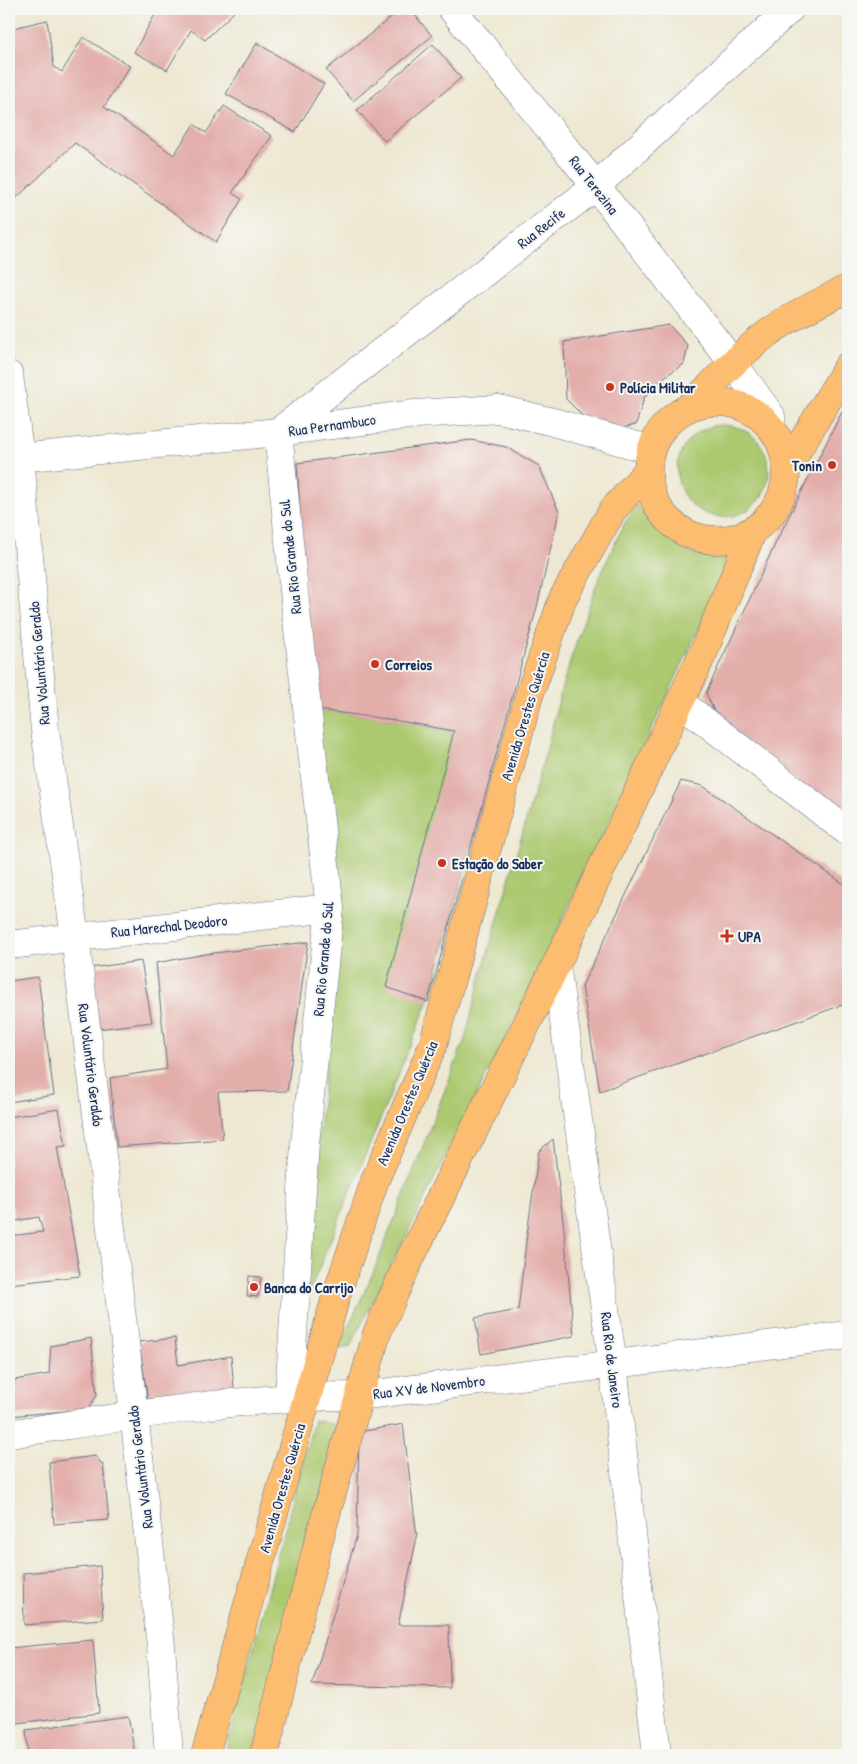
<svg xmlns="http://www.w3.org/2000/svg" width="857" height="1764" font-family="'Patrick Hand',sans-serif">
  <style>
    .green { fill: #acc970; stroke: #647c67 }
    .building { fill: #e3aeaa }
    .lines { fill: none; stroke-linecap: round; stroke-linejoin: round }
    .minor-casing { stroke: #657087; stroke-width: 29 }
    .major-casing { stroke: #657087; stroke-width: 29 }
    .minor { stroke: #fff; stroke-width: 28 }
    .major { stroke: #fcbd6f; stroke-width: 28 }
    .poi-dot { fill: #c8321e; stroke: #f6f6f2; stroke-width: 2 }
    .labels { text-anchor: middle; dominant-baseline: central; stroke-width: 4; stroke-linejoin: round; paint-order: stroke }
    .street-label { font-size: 15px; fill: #1b2f5e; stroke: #f6f6f2 }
    .poi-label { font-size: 15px; font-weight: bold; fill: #1b2f5e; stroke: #f6f6f2; text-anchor: start }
  </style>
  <rect width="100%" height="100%" fill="#f6f6f2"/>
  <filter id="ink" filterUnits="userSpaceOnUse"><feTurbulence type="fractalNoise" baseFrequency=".02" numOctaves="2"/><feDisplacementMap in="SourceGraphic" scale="10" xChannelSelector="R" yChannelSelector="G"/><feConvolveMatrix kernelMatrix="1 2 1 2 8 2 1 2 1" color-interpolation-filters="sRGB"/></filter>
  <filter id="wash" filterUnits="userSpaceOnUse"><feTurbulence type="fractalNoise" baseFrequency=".0096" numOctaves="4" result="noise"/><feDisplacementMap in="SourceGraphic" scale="20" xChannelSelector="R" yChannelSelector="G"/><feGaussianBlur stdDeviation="1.12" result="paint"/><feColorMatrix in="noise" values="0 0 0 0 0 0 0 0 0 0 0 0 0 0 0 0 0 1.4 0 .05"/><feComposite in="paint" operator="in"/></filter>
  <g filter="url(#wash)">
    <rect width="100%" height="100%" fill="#eee8d2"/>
    <path class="green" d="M677 471a46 46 0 1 1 92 0a46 46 0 1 1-92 0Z
      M637 505C661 537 690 565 733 556L525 999 350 1347 338 1349 373 1273 465 1039 482 973 547 748 562 687 577 640 598 580 624 524Z
      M311 709 394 720 500 740 431 995 302 1310 338 935Z
      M314 1420 339 1426 253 1755H225Z"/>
    <g id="blocks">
      <path class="building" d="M158 9H237L205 40 191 30 167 70 134 52Z
        M401 9H410L432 36 353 101 326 70Z
        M47 20 54 67 62 72 83 37 130 66 104 107 174 155 194 124 206 133 224 106 272 136 232 193 242 199 216 242 75 143 9 205V29Z
        M257 43 324 84 295 132 226 94Z
        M433 44 461 78 385 141 357 110Z
        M669 325 688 346 684 364 664 377 644 398 636 425 599 432 566 399 564 342Z
        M848 400V820L719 722 706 693 778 538Z
        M471 440 506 447 539 466 559 512 537 607 428 1002 386 987 454 731 394 720 311 709 307 620 297 463Z
        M681 781 703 786 848 887V1003L600 1091 582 986Z
        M308 942 287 1091 218 1092 223 1139 117 1147 110 1078 167 1069 156 963 206 954Z
        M141 961 152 1022 98 1029 90 968Z
        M38 977 54 1095 9 1102V981Z
        M59 1109 66 1146 57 1147 80 1276 9 1284V1236L43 1232 39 1217 15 1221 10 1199H9V1117Z
        M553 1139 564 1229 574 1336 481 1354 475 1318 518 1310 527 1234 539 1151Z
        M249 1276 261 1277 258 1297 247 1296Z
        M91 1338 97 1395 88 1409 9 1416V1381L49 1374 51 1346Z
        M175 1338 178 1365 231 1356 234 1389 148 1402 139 1342Z
        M403 1424 417 1537 398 1625H449L450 1688 312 1685 357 1535 359 1432Z
        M95 1456 103 1465 109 1520 54 1524 49 1462Z
        M100 1566 103 1619 24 1625 23 1573Z
        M93 1640 99 1713 9 1724V1648Z
        M128 1716 135 1755H28L26 1730Z"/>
    </g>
  </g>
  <g filter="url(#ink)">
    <use href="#blocks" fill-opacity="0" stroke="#657087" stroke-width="1"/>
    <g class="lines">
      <defs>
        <path id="minor" d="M452 9 596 186 733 363 771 416 772 428
          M9 375 20 458 45 730 75 937 134 1415 161 1646 169 1755
          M9 459 278 432 415 414 499 409 553 422 651 450
          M680 702 848 832
          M9 945 330 908
          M556 965 613 1365 657 1755
          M289 1397 305 1143 330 908 296 611 278 432 596 186 790 9
          M9 1434C124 1417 241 1396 358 1396L848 1335"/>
        <path id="major" d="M648 471a69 69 0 1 1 138 0a69 69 0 1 1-138 0Z
          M690 406C715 381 740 354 768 333 793 315 821 302 848 288
          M786 469 848 366
          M205 1755 337 1293 375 1180 433 1045 529 696 563 598 612 511 648 470
          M264 1755 317 1547 377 1333 408 1263 556 965 680 702 703 653 753 530"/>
      </defs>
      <use href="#minor" class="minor-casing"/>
      <use href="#major" class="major-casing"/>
      <use href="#minor" class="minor"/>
      <use href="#major" class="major"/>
    </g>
  </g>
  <g class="poi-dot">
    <circle cx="610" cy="387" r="5"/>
    <circle cx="832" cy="465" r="5"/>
    <circle cx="375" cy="664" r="5"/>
    <circle cx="442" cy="863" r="5"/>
    <path d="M724.5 928.5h5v5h5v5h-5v5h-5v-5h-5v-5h5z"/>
    <circle cx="254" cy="1287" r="5"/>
  </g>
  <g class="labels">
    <g class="street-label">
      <text transform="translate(594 185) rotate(52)">Rua Terezina</text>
      <text transform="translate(541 228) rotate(-38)">Rua Recife</text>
      <text transform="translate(332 425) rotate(-8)">Rua Pernambuco</text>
      <text transform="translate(290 557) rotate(-96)">Rua Rio Grande do Sul</text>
      <text transform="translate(39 663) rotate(-95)">Rua Voluntário Geraldo</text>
      <text transform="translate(525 716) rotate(-73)">Avenida Orestes Quércia</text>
      <text transform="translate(169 926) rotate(-6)">Rua Marechal Deodoro</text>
      <text transform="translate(323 959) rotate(-85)">Rua Rio Grande do Sul</text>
      <text transform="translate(91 1065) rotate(83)">Rua Voluntário Geraldo</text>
      <text transform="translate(407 1103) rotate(-67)">Avenida Orestes Quércia</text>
      <text transform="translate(612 1360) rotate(83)">Rua Rio de Janeiro</text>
      <text transform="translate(429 1387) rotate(-7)">Rua XV de Novembro</text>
      <text transform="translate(140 1467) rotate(-97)">Rua Voluntário Geraldo</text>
      <text transform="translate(282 1488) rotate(-74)">Avenida Orestes Quércia</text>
    </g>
    <g class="poi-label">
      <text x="620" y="387">Polícia Militar</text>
      <text x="822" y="465" text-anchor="end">Tonin</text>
      <text x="385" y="664">Correios</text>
      <text x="452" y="863">Estação do Saber</text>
      <text x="738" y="936">UPA</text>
      <text x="264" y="1287">Banca do Carrijo</text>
    </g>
  </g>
  <rect width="857" height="1764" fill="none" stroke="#f6f6f2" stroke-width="30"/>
</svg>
